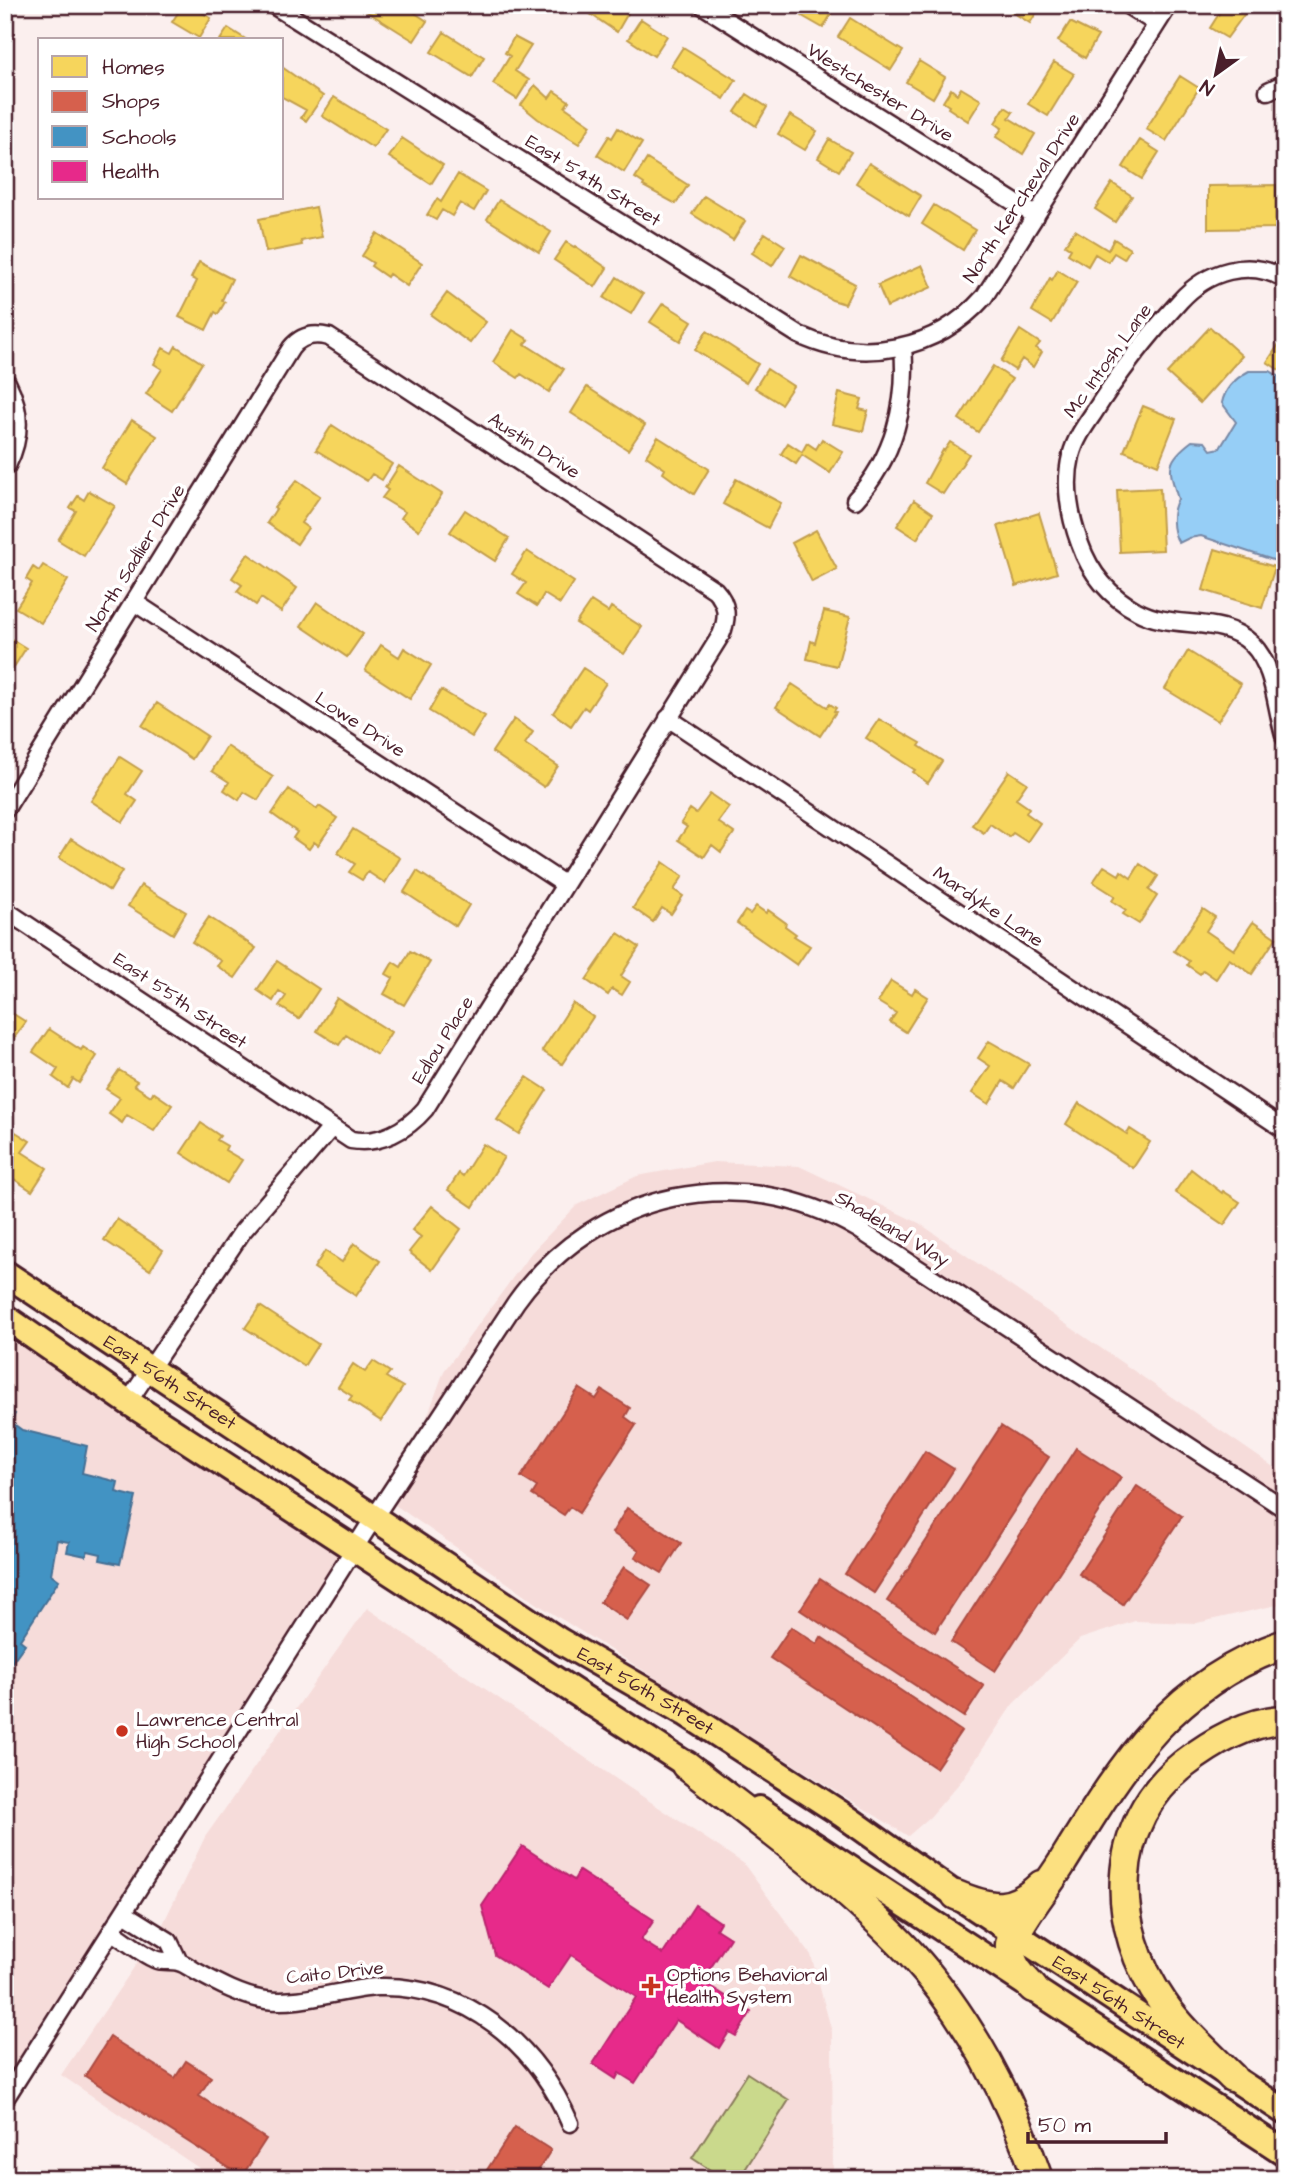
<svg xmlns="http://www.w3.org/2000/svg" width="1290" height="2184" font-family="'Architects Daughter',sans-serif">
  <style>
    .built { fill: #f6dcda }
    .green { fill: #cad98c; stroke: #8a7c5c; stroke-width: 2 }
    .water { fill: #96cef6; stroke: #7888a5; stroke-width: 2 }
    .homes { fill: #f6d55c; stroke: #c29e4d; stroke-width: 2 }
    .shops { fill: #d6604d; stroke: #ac4c43; stroke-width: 2 }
    .schools { fill: #4393c3; stroke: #457095; stroke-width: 2 }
    .health { fill: #e7298a; stroke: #b8266e; stroke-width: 2 }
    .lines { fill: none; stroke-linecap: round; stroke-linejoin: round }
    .street-casing { stroke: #4a1f2b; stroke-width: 21 }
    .secondary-casing { stroke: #4a1f2b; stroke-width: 26 }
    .primary-casing { stroke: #4a1f2b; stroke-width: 30 }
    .highway-casing { stroke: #4a1f2b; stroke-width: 33 }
    .street { stroke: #fff; stroke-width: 16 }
    .secondary { stroke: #fff; stroke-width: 21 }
    .primary { stroke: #fce080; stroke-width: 24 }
    .highway { stroke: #fce080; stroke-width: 28 }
    .poi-dot { fill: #c8321e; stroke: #fff; stroke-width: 2.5 }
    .labels { text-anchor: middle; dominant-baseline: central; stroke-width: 7; stroke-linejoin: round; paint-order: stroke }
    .street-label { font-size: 19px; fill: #4a1f2b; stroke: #fff }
    .poi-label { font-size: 19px; fill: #4a1f2b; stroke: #fff; text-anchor: start }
  </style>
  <rect width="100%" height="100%" fill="#fbefee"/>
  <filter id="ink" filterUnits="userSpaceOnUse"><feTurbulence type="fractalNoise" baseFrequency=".0143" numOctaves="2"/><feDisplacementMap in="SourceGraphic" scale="14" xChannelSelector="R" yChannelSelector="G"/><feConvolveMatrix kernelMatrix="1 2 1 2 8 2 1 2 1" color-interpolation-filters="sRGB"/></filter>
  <g filter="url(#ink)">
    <path class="built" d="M714 1162 799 1166 919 1223 1285 1475V1603L1197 1623 1135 1621 1080 1639 1013 1704 962 1780 930 1817 908 1836 542 1607 395 1505 444 1371 531 1253 577 1205 637 1176Z
      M5 1317 355 1549 5 2099Z
      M367 1608 625 1785 743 1863 811 1955 832 2032 833 2179H215L61 2075 162 1926 205 1837Z"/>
    <path class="green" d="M747 2073 789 2100 739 2179H724L692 2158Z"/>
    <path class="water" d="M1249 371H1270L1285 380V564L1201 536 1189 538 1179 543C1171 531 1171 511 1178 499 1169 469 1164 462 1192 441L1205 442 1211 450 1220 448 1236 422 1222 403C1225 387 1236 378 1249 371Z"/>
    <path class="homes" d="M183 5H189L211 18 199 38 172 22Z
      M365 5H403L427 21 414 41 363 9Z
      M577 5H619L620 8 628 13 617 32Z
      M809 5H830L835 8 823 28 802 16Z
      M1001 5H1041L1030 23Z
      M1222 5H1251L1227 38 1210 28 1222 9 1220 8Z
      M850 18 903 51 891 70 838 37Z
      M641 19 667 36 654 56 628 39Z
      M1070 22 1098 36 1085 58 1058 41Z
      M228 28 247 40H220Z
      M444 32 484 57 472 77 431 52Z
      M514 37 531 46 515 71 529 80 517 99 493 84 510 56 505 53Z
      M683 47 736 80 724 99 671 66Z
      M919 61 945 77 933 98 906 82Z
      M1054 62 1074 74 1048 116 1028 104Z
      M282 67 323 96 306 121 301 118 306 110 282 97Z
      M1180 76 1199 88 1166 141 1146 129Z
      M535 85 549 98 554 91 569 101 565 107 591 125 579 144 538 119 521 105Z
      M961 88 981 100 968 121 948 108 949 106 943 102 951 89 957 94Z
      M747 94 767 107 756 126 735 112Z
      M334 97 386 129 373 148 322 116Z
      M1005 107 1013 112 1009 118 1035 134 1023 154 996 137 1002 128 995 123Z
      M790 115 817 131 805 150 778 134Z
      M618 128 642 143 624 172 597 155 609 136 612 138Z
      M402 138 443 165 431 184 389 157Z
      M829 139 851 152 839 171 818 158Z
      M1140 140 1159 152 1142 179 1123 167Z
      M647 159 688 185 676 204 643 186 644 184 635 178Z
      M869 163 921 196 909 216 856 183Z
      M458 174 486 191 474 211 460 203 452 216 442 210 436 220 427 215 437 199 441 202Z
      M1112 183 1132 196 1115 222 1095 209Z
      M1276 185 1277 228 1208 229V186Z
      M704 196 745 221 733 240 692 214Z
      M499 200 551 232 539 252 487 219Z
      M934 205 975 230 963 250 922 224Z
      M316 207 322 237 301 241 302 245 266 252 259 219Z
      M1075 230 1108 250 1114 239 1130 249 1124 259 1114 253 1108 262 1095 254 1088 266 1068 254 1071 249 1065 245Z
      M377 233 422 263 407 286 389 274 387 277 371 266 373 263 362 256Z
      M765 233 785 246 772 266 752 253Z
      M566 242 574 247 575 246 607 268 595 287 554 260Z
      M801 255 855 284 845 304 832 300 790 276Z
      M199 262 232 279 222 300 225 302 218 314 215 312 206 330 179 317 197 281 191 278Z
      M922 265 932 287 887 307 878 285Z
      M1058 270 1077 282 1052 323 1032 311 1050 278 1052 280Z
      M617 277 643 294 631 314 604 298Z
      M447 293 486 322 470 343 431 315Z
      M663 303 692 321 680 341 650 322Z
      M1210 327 1242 356 1200 403 1167 373Z
      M513 330 529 340 525 344 564 369 549 392 521 374 518 378 493 362Z
      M1020 330 1040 343 1036 348 1042 352 1033 367 1022 359 1015 370 1001 361Z
      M707 331 758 364 746 383 695 350Z
      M1285 335V374L1267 362Z
      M176 346 202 363 172 411 146 394 162 369 154 364 163 348 172 353Z
      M993 366 1012 379 978 432 959 419Z
      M767 369 793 386 781 404 755 388Z
      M587 387 645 425 628 450 571 413Z
      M839 393 862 399 859 409 868 411 863 431 832 424Z
      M1143 406 1176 419 1158 465 1124 451Z
      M132 420 157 436 127 484 102 468Z
      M332 425 392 464 382 480 372 474 367 481 316 450Z
      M658 437 709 469 694 494 674 481 663 473 665 469 646 456Z
      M822 439 843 452 830 473 802 455 796 464 781 454 788 443 802 452 807 443 816 449Z
      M950 442 969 454 943 494 925 483 943 450 944 451Z
      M399 466 442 494 419 530 401 518 405 512 382 498 388 490 385 488Z
      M736 479 781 503 768 528 723 504Z
      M297 480 320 496 301 523 308 528 297 544 267 523 276 509 274 508Z
      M1160 488 1163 550 1120 552 1117 490Z
      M89 491 115 506 84 556 58 540 76 511 70 508 78 496 84 500Z
      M914 500 933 513 917 539 897 526Z
      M465 510 509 538 495 561 450 532Z
      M1039 513 1057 573 1016 586 998 526Z
      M816 530 837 569 812 582 792 543Z
      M1215 549 1275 567 1262 608 1203 590Z
      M527 551 574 582 560 604 544 594 537 606 518 594 526 583 512 574Z
      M248 554 297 588 281 612 261 598 256 605 237 591 242 585 232 578Z
      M43 565 68 580 41 623 16 608 32 583 26 579 33 567 39 571Z
      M591 601 608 612 611 607 642 627 624 654 576 623Z
      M317 602 363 634 347 657 301 626Z
      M824 611 850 617 837 666 807 659 811 641 815 643Z
      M5 635 26 648 5 681Z
      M381 645 399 657 404 648 431 665 410 699 365 670Z
      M1188 651 1241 684 1218 721 1165 689Z
      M583 668 606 683 588 710 584 707 571 726 553 713Z
      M792 684 827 707 830 704 836 708 834 711 836 712 820 736 776 707Z
      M441 690 485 716 472 737 429 711Z
      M157 703 207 736 192 759 142 726Z
      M514 719 533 732 525 744 558 766 544 787 492 752Z
      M879 719 921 743 919 746 942 761 928 783 913 772 915 770 866 738Z
      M227 746 273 777 258 800 244 792 239 800 224 790 229 782 212 771Z
      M120 757 142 771 127 794 137 801 123 822 91 801Z
      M1009 771 1027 783 1016 799 1029 808 1026 813 1040 823 1027 842 1013 833 1009 837 990 824 984 833 972 825Z
      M289 789 317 809 319 806 337 818 318 845 314 842 309 849 293 838 297 832 272 814Z
      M710 794 729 807 718 822 734 833 721 852 712 845 704 857 678 840 687 827 681 823 690 809 696 813Z
      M353 829 400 858 385 883 368 872 362 880 349 872 355 864 338 853Z
      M71 839 122 871 110 891 59 858Z
      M663 862 683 876 674 890 683 896 671 914 662 908 653 922 633 908Z
      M1140 864 1158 876 1149 890 1157 896 1139 924 1123 914 1126 910 1112 901 1115 896 1093 882 1104 866 1119 875 1121 871 1131 878Z
      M417 871 469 905 456 926 404 892Z
      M141 885 186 912 173 934 128 906Z
      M756 906 766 913 768 910 786 923 785 926 796 934 794 936 810 946 797 965 737 923 745 911 750 914Z
      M1203 909 1215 917 1206 931 1234 950 1253 922 1276 938 1252 974 1229 959 1216 979 1203 970 1200 974 1187 965 1189 961 1174 951Z
      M209 917 256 948 235 978 217 966 221 961 192 942Z
      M618 933 639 947 621 976 630 982 622 995 612 989 608 995 586 980Z
      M410 951 430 962 404 1005 384 994 393 978 386 974 393 962 401 967Z
      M277 961 319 989 299 1019 279 1006 286 996 279 991 273 1001 257 990Z
      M891 981 912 994 915 989 928 997 906 1032 890 1022 896 1013 878 1002Z
      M337 998 391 1032 377 1055 346 1035 339 1045 317 1031Z
      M573 1003 593 1017 562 1064 542 1051Z
      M12 1013 26 1022 5 1050V1017L8 1019Z
      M49 1029 81 1050 83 1047 97 1056 79 1083 73 1079 68 1088 53 1077 58 1069 33 1052Z
      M989 1041 1029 1064 1014 1088 1003 1081 989 1104 972 1093 990 1066 978 1058Z
      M119 1070 137 1081 134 1085 151 1096 153 1092 172 1105 154 1131 127 1115 122 1123 109 1114 120 1098 106 1089Z
      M527 1077 547 1090 519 1134 497 1120Z
      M1079 1103 1127 1134 1130 1129 1150 1142 1133 1168 1066 1124Z
      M201 1123 220 1136 217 1140 227 1146 225 1150 242 1160 227 1183 181 1153Z
      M14 1131 30 1141 22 1152 47 1168 32 1191 5 1173V1143Z
      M483 1144 504 1157 473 1207 448 1190 459 1173 463 1176Z
      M1191 1169 1222 1193 1223 1191 1240 1202 1224 1225 1175 1192Z
      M432 1206 461 1229 432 1270 409 1252 421 1237 412 1230Z
      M117 1219 163 1250 150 1270 104 1240Z
      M354 1243 380 1261 356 1296 314 1268 325 1251 342 1262Z
      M260 1306 318 1344 304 1366 245 1328Z
      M373 1361 390 1372 386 1377 403 1387 381 1421 349 1400 352 1396 338 1387 353 1364 365 1372Z"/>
    <path class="shops" d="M579 1388 596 1399 602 1390 630 1408 625 1417 636 1425 579 1513 570 1507 564 1515 532 1495 537 1487 521 1477Z
      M1001 1426 1049 1457 935 1632 887 1601Z
      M1076 1448 1121 1477 995 1671 951 1642Z
      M925 1451 954 1469 874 1593 845 1574Z
      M1137 1486 1182 1516 1123 1604 1079 1574Z
      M627 1508 681 1543 662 1573 635 1557 639 1550 612 1533Z
      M624 1567 651 1585 627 1620 600 1602Z
      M820 1579 984 1686 964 1717 800 1610Z
      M791 1627 817 1644 821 1637 961 1731 936 1768 770 1658Z
      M110 2037 175 2078 186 2061 211 2077 199 2096 266 2139 242 2176 85 2076Z
      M515 2127 551 2150 533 2179H481Z"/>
    <path class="schools" d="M5 1408 15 1414 11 1422 22 1430 87 1446 82 1473 118 1482 116 1492 136 1497 120 1564 100 1560 101 1554 88 1551 86 1556 67 1552 69 1542 57 1540 51 1574 59 1580 20 1640 25 1644 5 1672Z"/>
    <path class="health" d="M522 1846 574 1880 579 1871 654 1920 641 1940 663 1954 695 1905 720 1922 716 1929 730 1938 702 1981 751 2012 736 2036 729 2032 719 2048 676 2020 635 2083 619 2073 616 2079 593 2064 636 1997 571 1955 548 1989 495 1955 482 1906Z"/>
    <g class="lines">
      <defs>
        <path id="street" d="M273 5 799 335C863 365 937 350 984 297L1169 5
          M702 5 1036 216
          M1127 5 1157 24
          M1268 91 1285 83
          M1285 279C1249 258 1207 271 1180 301 1148 336 1118 374 1093 414 1084 427 1075 440 1071 456 1064 485 1070 517 1080 544 1090 573 1110 597 1137 611 1173 631 1221 614 1252 644 1276 669 1275 707 1285 738
          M855 500C894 458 908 403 903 347
          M134 602 564 884
          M668 718 1285 1130
          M5 810 291 348C301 335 314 333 329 337L715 590C728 604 728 618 721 635L425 1109C407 1130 380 1145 351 1140L5 910
          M128 1402 242 1232 332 1127
          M124 1913 169 1941 179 1962
          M112 1932C124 1939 144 1956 157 1960 164 1962 172 1960 178 1962 185 1963 191 1969 197 1972 217 1983 243 1997 266 2000 301 2005 342 1989 377 1987 467 1984 536 2044 570 2123
          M5 2099 375 1516 516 1302C596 1190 741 1160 858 1229L1285 1509"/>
        <path id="secondary" d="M5 384C19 411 19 436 5 464"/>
        <g id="primary">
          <path id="s1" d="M5 1273 560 1641 685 1713 843 1815 956 1895 1285 2112"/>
          <path d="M5 1317 128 1402 701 1774"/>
          <path d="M759 1809 1285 2153"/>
        </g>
        <path id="highway" d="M686 1765C763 1825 843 1882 910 1953 968 2016 1011 2098 1038 2179
          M956 1895C992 1910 1012 1913 1041 1885
          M1033 1988C1020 1974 1009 1964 1010 1944 1023 1915 1045 1890 1062 1863 1122 1766 1170 1684 1285 1644
          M1232 2077C1210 2055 1180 2028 1163 2003 1110 1927 1107 1826 1184 1764 1211 1743 1250 1720 1285 1720"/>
      </defs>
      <use href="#street" class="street-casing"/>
      <use href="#secondary" class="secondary-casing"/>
      <use href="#primary" class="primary-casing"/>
      <use href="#highway" class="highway-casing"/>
      <use href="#street" class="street"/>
      <use href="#secondary" class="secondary"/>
      <use href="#primary" class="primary"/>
      <use href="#highway" class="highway"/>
    </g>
  </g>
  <g class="poi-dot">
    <circle cx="122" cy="1731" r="7"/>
    <path d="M647.5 1975.5h7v7h7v7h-7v7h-7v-7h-7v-7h7z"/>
  </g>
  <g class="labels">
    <g class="street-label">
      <text transform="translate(880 93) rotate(32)">Westchester Drive</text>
      <text transform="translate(593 181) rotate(32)">East 54th Street</text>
      <text transform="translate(1022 198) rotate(-57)">North Kercheval Drive</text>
      <text transform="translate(1108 361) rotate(-54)">Mc Intosh Lane</text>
      <text transform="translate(534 446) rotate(33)">Austin Drive</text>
      <text transform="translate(136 558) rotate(-58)">North Sadlier Drive</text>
      <text transform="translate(360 725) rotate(33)">Lowe Drive</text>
      <text transform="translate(988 907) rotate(34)">Mardyke Lane</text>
      <text transform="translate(180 1001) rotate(34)">East 55th Street</text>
      <text transform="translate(443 1040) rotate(-58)">Edlou Place</text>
      <text transform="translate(892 1229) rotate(31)">Shadeland Way</text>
      <text stroke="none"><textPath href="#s1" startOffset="198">East 56th Street</textPath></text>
      <text stroke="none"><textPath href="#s1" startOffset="765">East 56th Street</textPath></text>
      <text transform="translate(335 1973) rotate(-6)">Caito Drive</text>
      <text stroke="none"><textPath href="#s1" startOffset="1332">East 56th Street</textPath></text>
    </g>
    <g class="poi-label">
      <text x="136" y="1720">Lawrence Central<tspan x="136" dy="22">High School</tspan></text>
      <text x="667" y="1975">Options Behavioral<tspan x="667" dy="22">Health System</tspan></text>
    </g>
  </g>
  <rect width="1290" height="2184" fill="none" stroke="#fff" stroke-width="28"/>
  <rect x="14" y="14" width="1262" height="2156" fill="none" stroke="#4a1f2b" stroke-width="2.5" filter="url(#ink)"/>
  <rect x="38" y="38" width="245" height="161" fill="#ffffff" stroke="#b7a5aa" stroke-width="2"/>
  <rect x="52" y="56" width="35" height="21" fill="#f6d55c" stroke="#b7a5aa" stroke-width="2"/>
  <text x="102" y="74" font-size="21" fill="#4a1f2b">Homes</text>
  <rect x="52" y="91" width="35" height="21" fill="#d6604d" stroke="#b7a5aa" stroke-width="2"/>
  <text x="102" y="108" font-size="21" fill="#4a1f2b">Shops</text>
  <rect x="52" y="126" width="35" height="21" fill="#4393c3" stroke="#b7a5aa" stroke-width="2"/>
  <text x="102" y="144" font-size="21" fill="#4a1f2b">Schools</text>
  <rect x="52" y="161" width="35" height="21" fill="#e7298a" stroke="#b7a5aa" stroke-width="2"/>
  <text x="102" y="178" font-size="21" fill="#4a1f2b">Health</text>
  <g transform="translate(1216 74) rotate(213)" stroke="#ffffff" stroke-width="5" paint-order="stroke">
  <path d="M0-5L12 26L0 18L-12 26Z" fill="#4a1f2b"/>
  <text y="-10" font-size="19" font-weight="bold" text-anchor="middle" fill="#4a1f2b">N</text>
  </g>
  <path d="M1028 2132v10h138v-10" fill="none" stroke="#4a1f2b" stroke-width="3.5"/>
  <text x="1038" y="2132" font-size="21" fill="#4a1f2b" stroke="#ffffff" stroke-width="5" paint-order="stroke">50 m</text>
</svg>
